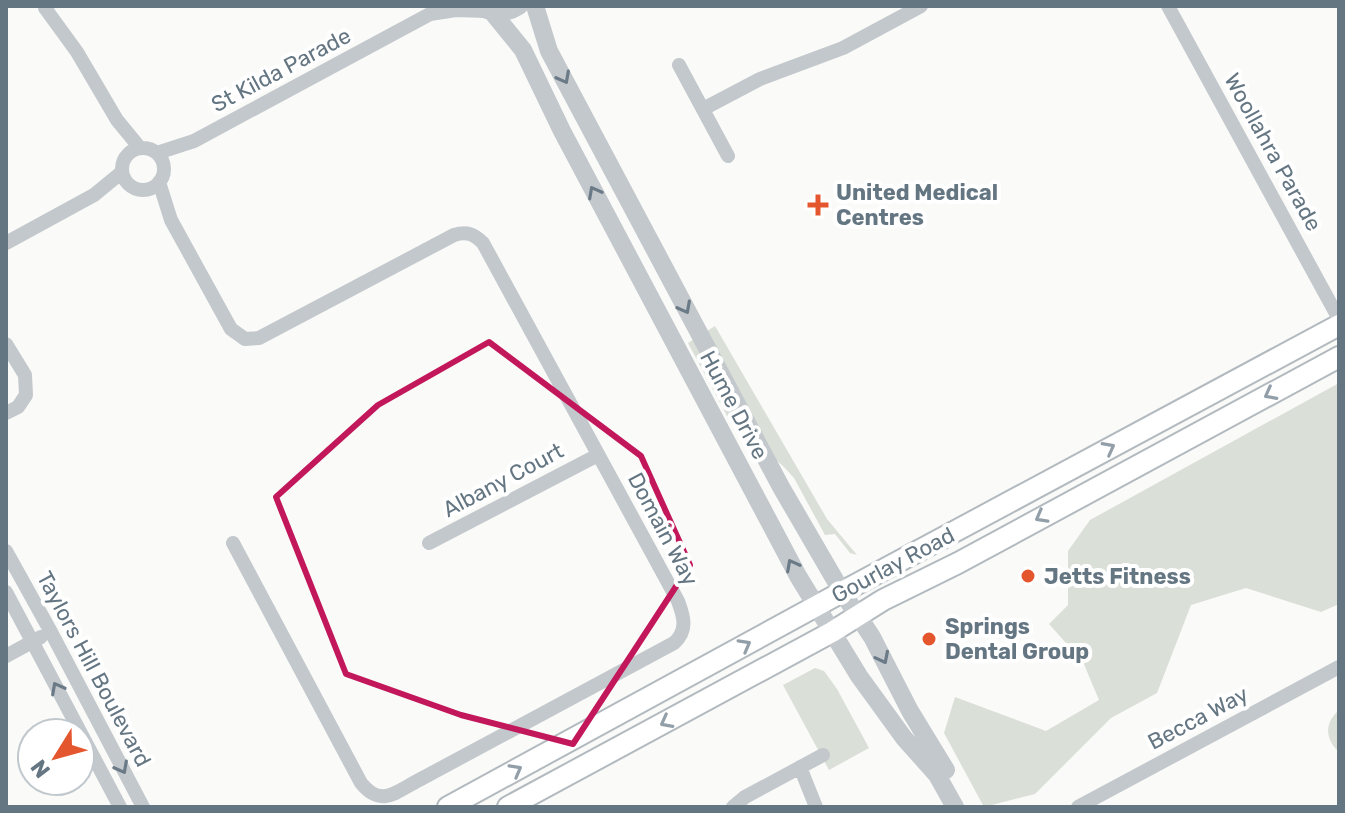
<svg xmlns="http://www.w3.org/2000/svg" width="1345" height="813" font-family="Rubik,sans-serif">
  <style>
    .green { fill: #dadfd7 }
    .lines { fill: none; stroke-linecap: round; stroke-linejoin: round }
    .secondary-casing { stroke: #b3babf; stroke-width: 24 }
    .minor { stroke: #c3c8cc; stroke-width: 14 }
    .tertiary { stroke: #c3c8cc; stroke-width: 18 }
    .secondary { stroke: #fff; stroke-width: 20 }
    .oneway { stroke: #6a7a87 }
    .oneway2 { stroke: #939fa8 }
    .marked { fill: none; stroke: #c2185b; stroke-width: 6; stroke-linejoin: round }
    .poi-dot { fill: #e4572e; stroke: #fff; stroke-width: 3 }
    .labels { text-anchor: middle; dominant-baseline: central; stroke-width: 8; stroke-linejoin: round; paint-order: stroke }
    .street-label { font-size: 22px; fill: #657683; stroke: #fff }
    .poi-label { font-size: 22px; font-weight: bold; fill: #657683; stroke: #fff; text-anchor: start }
  </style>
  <rect width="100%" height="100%" fill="#fafaf8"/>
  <path class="green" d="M715 326 827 519 857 555 850 553 835 534 825 535 794 478 784 467 727 416 688 343Z
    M1339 383V604L1321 612 1246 588 1191 605 1157 693 1111 718 1035 794 984 807 944 733 955 697 1046 731 1099 700 1083 662 1049 624 1068 605V551L1090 520Z
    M815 668 824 671 837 689 869 748 829 770 783 685Z
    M1339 710V752C1325 739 1324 723 1339 710Z"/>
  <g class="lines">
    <defs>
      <path id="secondary" d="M448 807 842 592 1339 325
        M508 807 832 632 883 600 958 563 1339 357"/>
    </defs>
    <use href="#secondary" class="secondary-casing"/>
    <path class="minor" d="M48 6 45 8 77 52 117 120 140 148
      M1168 6 1339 319
      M430 14 456 10 486 11
      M679 65 728 156
      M703 109 760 79 843 48 921 6
      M122 169a21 21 0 1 1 42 0a21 21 0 1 1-42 0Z
      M157 153 194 141 430 14 437 6
      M159 182 171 220 231 329 245 339 259 338 454 235C467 231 474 234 483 243L678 601C684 617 688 630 674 643L419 780C396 792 381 808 361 783L233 543
      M6 243 94 195 122 172
      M6 344 25 375 26 395 18 407 6 413
      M429 543 598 455
      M6 551 51 632 143 807
      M6 592 120 807
      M6 656 41 637
      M800 767 816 807
      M733 807 745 797 823 755
      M1078 807 1339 667"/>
    <path class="tertiary" d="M478 6C492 14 505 15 519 6
      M535 6 549 51 781 487 842 592 872 637 910 711 946 770
      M493 13 523 50 562 131 798 576 859 676 904 738 937 775 955 807"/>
    <use href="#secondary" class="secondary"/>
  </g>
  <defs><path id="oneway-chevron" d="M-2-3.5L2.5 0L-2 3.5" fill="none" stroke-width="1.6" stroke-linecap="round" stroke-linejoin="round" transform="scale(2)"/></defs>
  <g class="oneway">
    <use href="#oneway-chevron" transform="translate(564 78) rotate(62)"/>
    <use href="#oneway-chevron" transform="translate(594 192) rotate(-118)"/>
    <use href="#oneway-chevron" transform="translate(685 308) rotate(62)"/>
    <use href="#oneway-chevron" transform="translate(792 565) rotate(-118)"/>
    <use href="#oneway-chevron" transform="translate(883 658) rotate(63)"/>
    <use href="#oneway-chevron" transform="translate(57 688) rotate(-118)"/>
    <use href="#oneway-chevron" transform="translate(122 768) rotate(62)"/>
  </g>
  <g class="oneway2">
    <use href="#oneway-chevron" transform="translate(1270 394) rotate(152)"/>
    <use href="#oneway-chevron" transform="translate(1109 448) rotate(-28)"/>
    <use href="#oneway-chevron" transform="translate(1041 517) rotate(151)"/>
    <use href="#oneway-chevron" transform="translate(745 645) rotate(-29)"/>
    <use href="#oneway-chevron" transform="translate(666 722) rotate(152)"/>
    <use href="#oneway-chevron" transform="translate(516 770) rotate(-29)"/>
  </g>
  <path class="marked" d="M489 342 641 456 690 565 573 744 461 715 346 674 276 497 378 405Z"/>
  <g class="poi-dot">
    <path d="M814 193h8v8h8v8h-8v8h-8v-8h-8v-8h8z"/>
    <circle cx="1028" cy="576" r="8"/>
    <circle cx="929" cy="639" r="8"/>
  </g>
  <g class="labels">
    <g class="street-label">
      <text transform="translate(281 70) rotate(-28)">St Kilda Parade</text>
      <text transform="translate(1273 152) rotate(61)">Woollahra Parade</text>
      <text transform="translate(734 405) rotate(62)">Hume Drive</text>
      <text transform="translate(503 480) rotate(-28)">Albany Court</text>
      <text transform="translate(663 529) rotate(62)">Domain Way</text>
      <text transform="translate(893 565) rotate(-28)">Gourlay Road</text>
      <text transform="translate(94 669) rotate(62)">Taylors Hill Boulevard</text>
      <text transform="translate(1198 718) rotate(-28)">Becca Way</text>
    </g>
    <g class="poi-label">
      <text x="836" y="192">United Medical<tspan x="836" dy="25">Centres</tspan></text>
      <text x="1044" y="576">Jetts Fitness</text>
      <text x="945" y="626">Springs<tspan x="945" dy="25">Dental Group</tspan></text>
    </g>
  </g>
  <rect width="1345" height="813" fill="none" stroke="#657683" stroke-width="16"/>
  <g transform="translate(56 757) rotate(233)"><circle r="38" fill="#ffffff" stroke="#c1c8cd" stroke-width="2"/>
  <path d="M0-6L14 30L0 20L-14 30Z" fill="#e4572e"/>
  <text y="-12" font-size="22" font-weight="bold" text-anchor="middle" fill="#657683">N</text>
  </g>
</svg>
